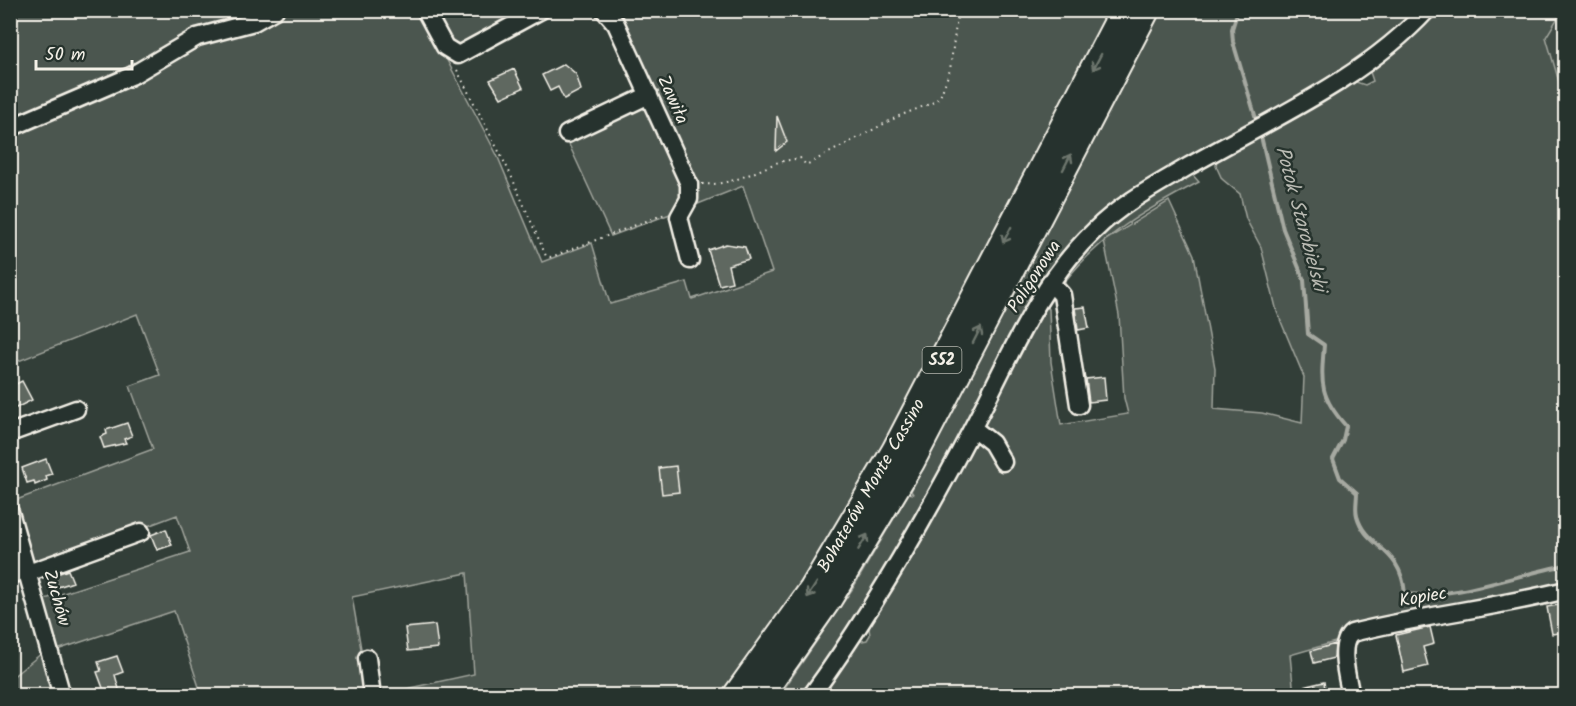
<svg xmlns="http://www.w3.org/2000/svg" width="1576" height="706" font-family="Kalam,sans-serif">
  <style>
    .built { fill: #404b44 }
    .green { fill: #4c564f; stroke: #a0a49c; stroke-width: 1.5 }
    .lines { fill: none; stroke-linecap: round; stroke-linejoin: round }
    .stream { stroke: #a6a9a1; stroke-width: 4 }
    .building { fill: #5f6861; stroke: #f4f1e8; stroke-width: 1.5 }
    .minor-casing { stroke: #f4f1e8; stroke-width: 21 }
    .highway-casing { stroke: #f4f1e8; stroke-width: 30 }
    .path { stroke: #f4f1e8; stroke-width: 2; stroke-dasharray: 1.5 4.5; stroke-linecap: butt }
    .minor { stroke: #26332d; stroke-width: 16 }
    .highway { stroke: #26332d; stroke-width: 26 }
    .oneway { stroke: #6e766e }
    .labels { text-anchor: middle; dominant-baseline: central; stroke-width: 5; stroke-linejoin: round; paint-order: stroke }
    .shield { fill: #26332d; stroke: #b6b8b0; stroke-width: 1.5 }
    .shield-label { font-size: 16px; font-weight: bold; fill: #f4f1e8 }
    .street-label { font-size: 18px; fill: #f4f1e8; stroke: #26332d }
    .water-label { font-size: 20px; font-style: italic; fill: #babbb3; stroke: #26332d }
  </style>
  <rect width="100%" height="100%" fill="#323e38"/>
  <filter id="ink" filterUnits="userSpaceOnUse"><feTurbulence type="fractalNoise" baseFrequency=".0167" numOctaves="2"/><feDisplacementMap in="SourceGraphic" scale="12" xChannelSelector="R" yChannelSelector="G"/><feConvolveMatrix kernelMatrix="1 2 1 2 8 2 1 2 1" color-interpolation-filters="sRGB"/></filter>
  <g filter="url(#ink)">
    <path class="built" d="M1562 11H1565V106L1546 37Z"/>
    <path class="green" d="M10 11H269L179 44 11 125Z
      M282 11H421L497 155 542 262 592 243 610 304 687 282 692 299 772 272 743 186 698 204 610 11H1110L873 464 788 603 722 695H392L410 688 474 674 467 573 352 597 369 695H184L200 690 174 611 54 651 39 601 190 552 177 515 49 563 35 566 27 557 11 502 153 449 130 386 160 375 137 314 11 364V132L184 47Z
      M429 11H532L453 48Z
      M1161 11H1420L1356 65 1095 223 981 401 884 576 804 695 779 696 853 588 909 493 913 494 911 491Z
      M1434 11H1562L1546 37 1566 106 1565 587 1342 640 1290 655 1294 695 819 696 857 642 867 640 870 635 868 622 971 443 977 442 985 427 983 421 1042 305 1049 309 1051 362 1061 425 1128 414 1124 398 1119 315 1104 241 1169 201 1194 255 1215 368 1214 409 1262 413 1302 423 1304 377 1277 312 1261 247 1246 219 1240 194 1222 179 1216 166 1217 158 1353 81 1365 85 1373 81 1369 69Z
      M648 102 685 185V198L670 214 611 236 566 138Z
      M1190 172 1199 182C1144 211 1101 235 1062 285L1061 281C1095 231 1139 204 1190 172Z
      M47 649 59 695 11 696V678Z"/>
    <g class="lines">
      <path class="stream" d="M1238 10 1232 29 1233 42 1257 122
        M1260 132 1283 229 1304 280 1308 334 1324 345C1321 383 1319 396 1346 426L1343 440 1333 459 1340 478 1357 493C1357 500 1355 509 1357 516 1366 549 1401 546 1405 594 1456 599 1515 575 1566 565"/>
    </g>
    <path class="building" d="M564 64 576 74 581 90 564 99 558 87 550 91 542 75Z
      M514 69 523 88 501 98 490 80Z
      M777 116 787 142 776 151Z
      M726 244 745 247 749 259 728 265 732 282 719 285 708 250Z
      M1085 307 1089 328 1078 330 1075 308Z
      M1104 377 1106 400 1089 402 1086 379Z
      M22 381 32 400 10 411V387Z
      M127 423 132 436 124 439 126 443 104 448 100 437 107 434 106 430Z
      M46 459 52 474 46 476 47 480 35 485 34 481 27 483 22 468Z
      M676 466 679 492 662 494 659 468Z
      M166 529 172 545 157 550 151 535Z
      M68 570 73 582 58 587 54 575Z
      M1564 604 1566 632 1552 634 1547 607Z
      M435 625 438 648 408 651 405 628Z
      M1430 627 1434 644 1423 647 1428 666 1404 672 1396 635Z
      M1335 644 1334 658 1314 663 1311 651Z
      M117 656 123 672 115 675 121 696H106L97 672 101 671 98 662Z
      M1324 682 1326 696H1304L1302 687Z"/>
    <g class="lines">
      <defs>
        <path id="minor" d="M425 10 445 47 458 55 541 10
          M604 10 616 24 689 184V199L679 217 690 260
          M10 128 131 76 197 37 254 22 275 10
          M567 134 649 95
          M1050 282 1062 295 1079 405
          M973 428 992 443 1003 462
          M10 433 76 409
          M10 512 62 696
          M28 573 141 532
          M10 575 27 569
          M367 658 372 696
          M811 696C873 611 925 519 973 427 1009 359 1038 284 1095 230 1122 203 1157 185 1189 166 1269 120 1364 79 1427 10
          M1351 696C1348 680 1337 644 1352 633 1423 615 1495 608 1566 590"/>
        <path id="highway" d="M736 696 813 589 895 451 1124 10
          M760 696 829 598 911 462 1146 10"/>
      </defs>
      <use href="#minor" class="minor-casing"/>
      <use href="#highway" class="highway-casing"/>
      <path class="path" d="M457 70 510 173 546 256 551 257 665 214
        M702 184C729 186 752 173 776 163 784 160 792 160 800 158L806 165 899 116 932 103 940 97 950 70 958 10"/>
      <use href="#minor" class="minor"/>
      <use href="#highway" class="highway"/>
    </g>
    <defs><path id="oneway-shaft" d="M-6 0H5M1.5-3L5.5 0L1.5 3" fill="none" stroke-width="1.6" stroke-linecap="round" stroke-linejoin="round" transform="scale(1.5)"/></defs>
    <g class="oneway">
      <use href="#oneway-shaft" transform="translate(1097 62) rotate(118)"/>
      <use href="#oneway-shaft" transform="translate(1067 162) rotate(-63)"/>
      <use href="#oneway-shaft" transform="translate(1007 235) rotate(118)"/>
      <use href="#oneway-shaft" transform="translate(977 335) rotate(-63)"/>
      <use href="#oneway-shaft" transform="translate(863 542) rotate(-59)"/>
      <use href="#oneway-shaft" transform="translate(812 590) rotate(123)"/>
    </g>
  </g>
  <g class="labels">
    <rect class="shield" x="922.5" y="347" width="39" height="26" rx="4.5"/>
    <g class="shield-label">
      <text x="942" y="360">S52</text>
    </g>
    <g class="street-label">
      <text transform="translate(672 100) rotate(66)">Zawiła</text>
      <text transform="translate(1035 277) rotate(-57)">Poligonowa</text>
      <text transform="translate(872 486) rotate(-60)">Bohaterów Monte Cassino</text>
      <text transform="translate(56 598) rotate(74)">Zuchów</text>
      <text transform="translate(1423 598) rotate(-10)">Kopiec</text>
    </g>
    <g class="water-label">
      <text transform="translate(1300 219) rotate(75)">Potok Starobielski</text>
    </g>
  </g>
  <rect width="1576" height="706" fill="none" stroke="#26332d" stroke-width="36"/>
  <rect x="18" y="18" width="1540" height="670" fill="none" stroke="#f4f1e8" stroke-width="2" filter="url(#ink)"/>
  <path d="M36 60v9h96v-9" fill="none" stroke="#f4f1e8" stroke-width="3"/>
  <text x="45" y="60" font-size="18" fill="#f4f1e8" stroke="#26332d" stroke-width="4.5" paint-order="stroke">50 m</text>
</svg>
